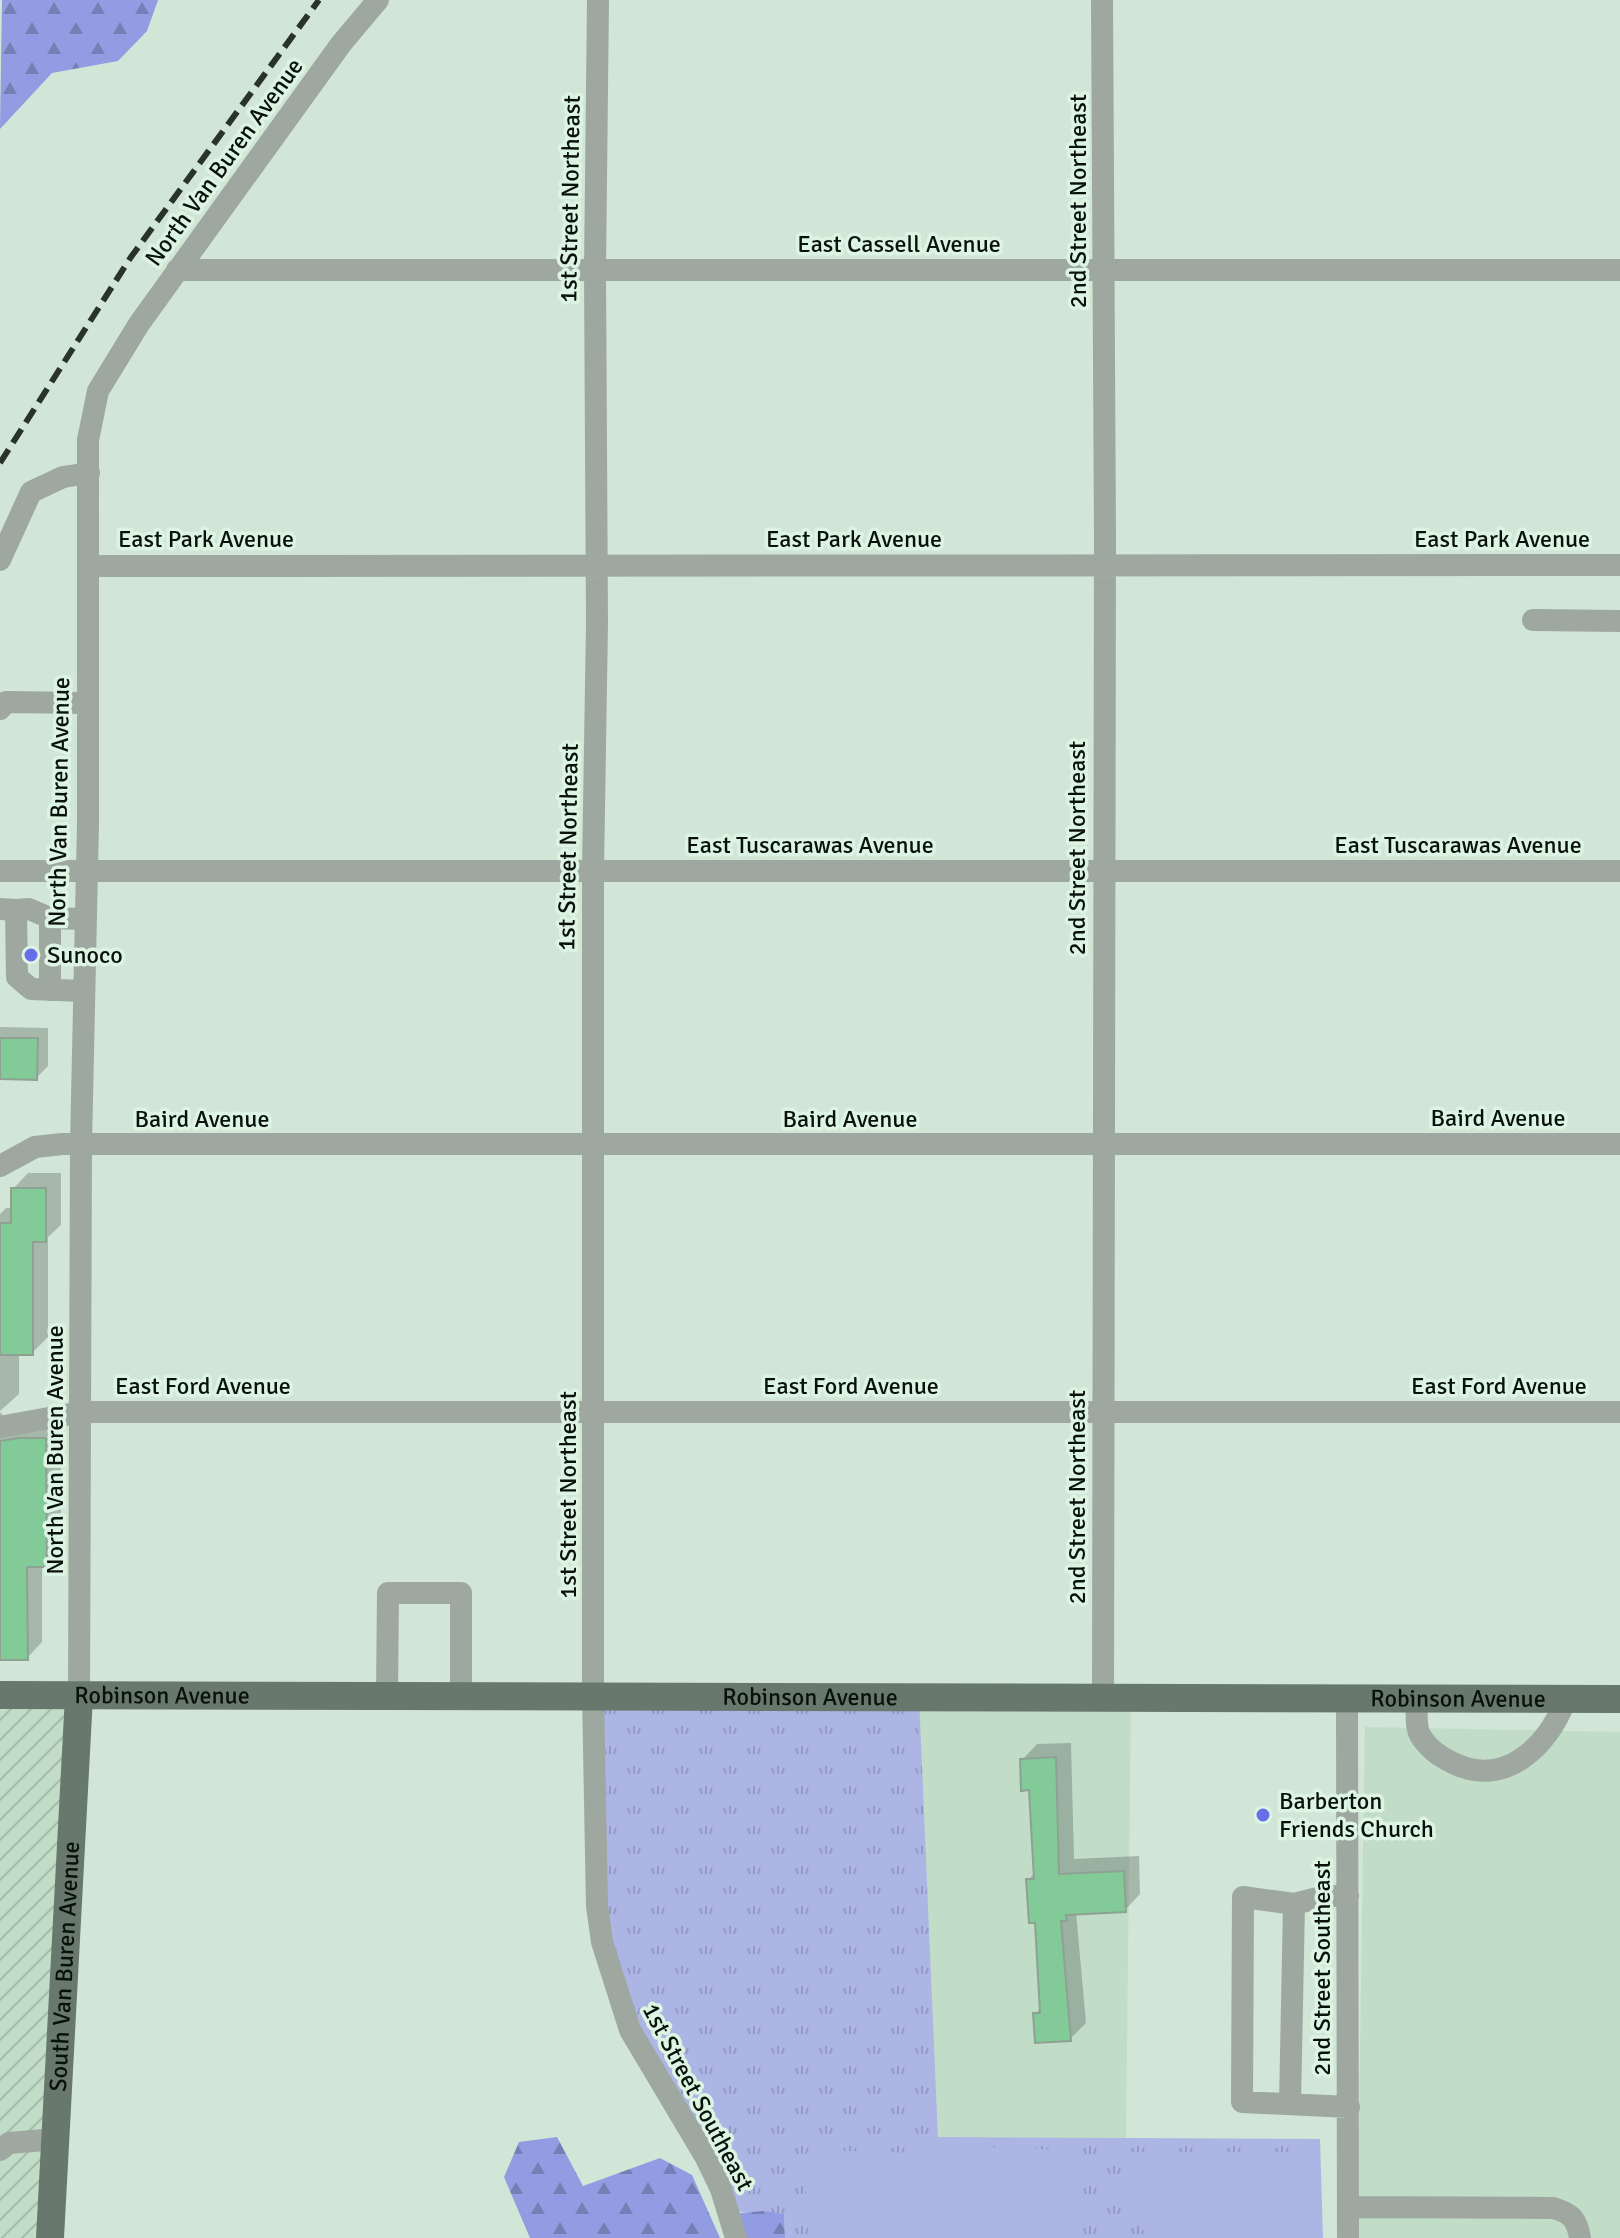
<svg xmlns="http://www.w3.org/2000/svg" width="1620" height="2238" font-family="Signika,sans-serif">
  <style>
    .built { fill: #c1ddc8 }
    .industrial { fill: url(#industrial-furrows) }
    .grass { fill: url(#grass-tufts) }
    .forest { fill: url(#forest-firs) }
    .garden { fill: #acb5e4 }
    .shadow { fill: #0003 }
    .building { fill: #82ca97; stroke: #8ea293; stroke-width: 2 }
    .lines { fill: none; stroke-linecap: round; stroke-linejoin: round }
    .minor { stroke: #9ea7a0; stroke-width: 22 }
    .major { stroke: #68786c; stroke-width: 28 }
    .rail { stroke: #29332b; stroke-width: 6; stroke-dasharray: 16 8; stroke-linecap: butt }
    .poi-dot { fill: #676fe8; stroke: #def4e3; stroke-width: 3 }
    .labels { text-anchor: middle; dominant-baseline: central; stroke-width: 7; stroke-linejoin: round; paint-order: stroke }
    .street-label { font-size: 24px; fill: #09110b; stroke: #def4e3 }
    .poi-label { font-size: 24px; fill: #09110b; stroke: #def4e3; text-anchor: start }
  </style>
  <defs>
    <pattern id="industrial-furrows" width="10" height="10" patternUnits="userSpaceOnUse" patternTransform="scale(2)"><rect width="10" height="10" fill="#c1ddc8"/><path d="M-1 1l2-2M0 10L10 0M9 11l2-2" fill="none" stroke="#a4bdaa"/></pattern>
    <pattern id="grass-tufts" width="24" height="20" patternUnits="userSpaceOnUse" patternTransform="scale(2)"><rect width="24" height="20" fill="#acb5e4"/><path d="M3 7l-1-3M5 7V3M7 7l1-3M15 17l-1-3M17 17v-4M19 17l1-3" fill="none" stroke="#939bc2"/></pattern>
    <pattern id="forest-firs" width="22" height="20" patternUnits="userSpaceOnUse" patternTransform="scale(2)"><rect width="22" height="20" fill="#919ce2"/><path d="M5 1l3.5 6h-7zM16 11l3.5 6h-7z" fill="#757eb5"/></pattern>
  </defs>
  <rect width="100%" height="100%" fill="#d1e6d6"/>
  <path class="built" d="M919 1696 1131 1697 1126 2139 938 2138Z
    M1365 1727 1620 1732V2238H1357Z"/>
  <path class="industrial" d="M0 1695 79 1696 50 2238H0Z"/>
  <path class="grass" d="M593 1695 919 1696 938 2137 1320 2139 1323 2238H785L784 2214C765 2211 746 2215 728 2209L656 2078 602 1942Z"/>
  <path class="forest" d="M2 0H158L147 31 118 61 52 73 0 129Z
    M557 2137 583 2186 660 2158 692 2175 720 2238H530L504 2177 519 2142Z
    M765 2211 784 2214 785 2238H743L740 2213Z"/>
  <path class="garden" d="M922 2144 1084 2151 1083 2238H809L804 2157 809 2150 922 2153Z
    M1117 2152H1315L1312 2238H1146Z"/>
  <path class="shadow" d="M0 1027 48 1028V1066L36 1078 0 1077Z
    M28 1173H61V1225L48 1237V1337L32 1353H19V1394L0 1411V1214L6 1208H13V1189Z
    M0 1412 12 1426 61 1423V1549L42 1565V1642L27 1658H0Z
    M1071 1743 1074 1859 1139 1856 1140 1894 1125 1910 1076 1912 1086 2023 1070 2039 1035 2014 1042 2007 1037 1921 1028 1880 1036 1872 1031 1788 1022 1760 1037 1744Z"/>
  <path class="building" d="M0 1038H38L37 1080 0 1079Z
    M11 1188H46V1242H33V1355H0V1223H11Z
    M19 1438H46L47 1567H27L28 1660H0V1441Z
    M1056 1757 1059 1874 1124 1871 1126 1912 1066 1915 1067 1921H1061L1071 2041 1035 2043 1033 2013H1040L1035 1923H1029L1026 1879H1034L1029 1790 1021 1791 1020 1759Z"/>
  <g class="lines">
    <path class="minor" d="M598 0 595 270 597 623 593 871V1695L597 1906 602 1942 630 2030 705 2156 721 2189 736 2238
      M1102 0 1105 540 1103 1697
      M177 270H1620
      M0 560 31 492 63 477 89 473
      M89 566 1620 565
      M1533 620 1620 621
      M0 709 6 702 88 703
      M0 871H1620
      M0 909 16 910 17 977 31 989 83 991
      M16 910 29 909 50 918 84 919
      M50 918V990
      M0 1166 35 1147 62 1144H1620
      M0 1427 82 1412H1620
      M387 1695 388 1593H461V1695
      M79 1696 81 1145 88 823V440L98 391 139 324 341 44 378 0
      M1347 1697 1348 2238
      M1417 1698C1417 1709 1415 1726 1420 1735 1427 1747 1440 1757 1453 1763 1506 1789 1548 1745 1566 1699
      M1348 1896H1326L1294 1904 1243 1897 1242 2102 1349 2107
      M1290 2104 1294 1904
      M0 2150 9 2143 56 2139
      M1348 2207 1553 2208C1571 2213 1577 2219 1580 2238"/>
    <g class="major">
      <path id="s1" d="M0 1695 1620 1699"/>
      <path id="s2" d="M50 2238 79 1696"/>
    </g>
    <path class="rail" d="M0 463 131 257 319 0"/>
  </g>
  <g class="poi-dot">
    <circle cx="31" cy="955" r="8"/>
    <circle cx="1263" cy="1815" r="8"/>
  </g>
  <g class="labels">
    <g class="street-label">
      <text transform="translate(224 162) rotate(-54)">North Van Buren Avenue</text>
      <text transform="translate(570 199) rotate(-89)">1st Street Northeast</text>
      <text transform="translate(1078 201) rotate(-90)">2nd Street Northeast</text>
      <text x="899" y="244">East Cassell Avenue</text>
      <text x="206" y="539">East Park Avenue</text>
      <text x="854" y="539">East Park Avenue</text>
      <text x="1502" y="539">East Park Avenue</text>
      <text transform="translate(59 802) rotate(-89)">North Van Buren Avenue</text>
      <text x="810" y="845">East Tuscarawas Avenue</text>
      <text x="1458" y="845">East Tuscarawas Avenue</text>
      <text transform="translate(568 847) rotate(-89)">1st Street Northeast</text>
      <text transform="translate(1077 848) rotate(-90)">2nd Street Northeast</text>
      <text x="1498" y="1118">Baird Avenue</text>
      <text x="202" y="1119">Baird Avenue</text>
      <text x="850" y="1119">Baird Avenue</text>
      <text x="203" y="1386">East Ford Avenue</text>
      <text x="851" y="1386">East Ford Avenue</text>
      <text x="1499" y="1386">East Ford Avenue</text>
      <text transform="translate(55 1450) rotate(-90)">North Van Buren Avenue</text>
      <text transform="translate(568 1495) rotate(-90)">1st Street Northeast</text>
      <text transform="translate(1077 1497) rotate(-90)">2nd Street Northeast</text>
      <text stroke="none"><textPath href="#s1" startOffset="162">Robinson Avenue</textPath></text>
      <text stroke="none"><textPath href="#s1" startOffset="810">Robinson Avenue</textPath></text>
      <text stroke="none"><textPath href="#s1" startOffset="1458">Robinson Avenue</textPath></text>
      <text stroke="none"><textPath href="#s2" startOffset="272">South Van Buren Avenue</textPath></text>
      <text transform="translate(1322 1968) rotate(-90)">2nd Street Southeast</text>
      <text transform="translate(698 2097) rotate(62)">1st Street Southeast</text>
    </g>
    <g class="poi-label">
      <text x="47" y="955">Sunoco</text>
      <text x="1279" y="1801">Barberton<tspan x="1279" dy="28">Friends Church</tspan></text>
    </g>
  </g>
</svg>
